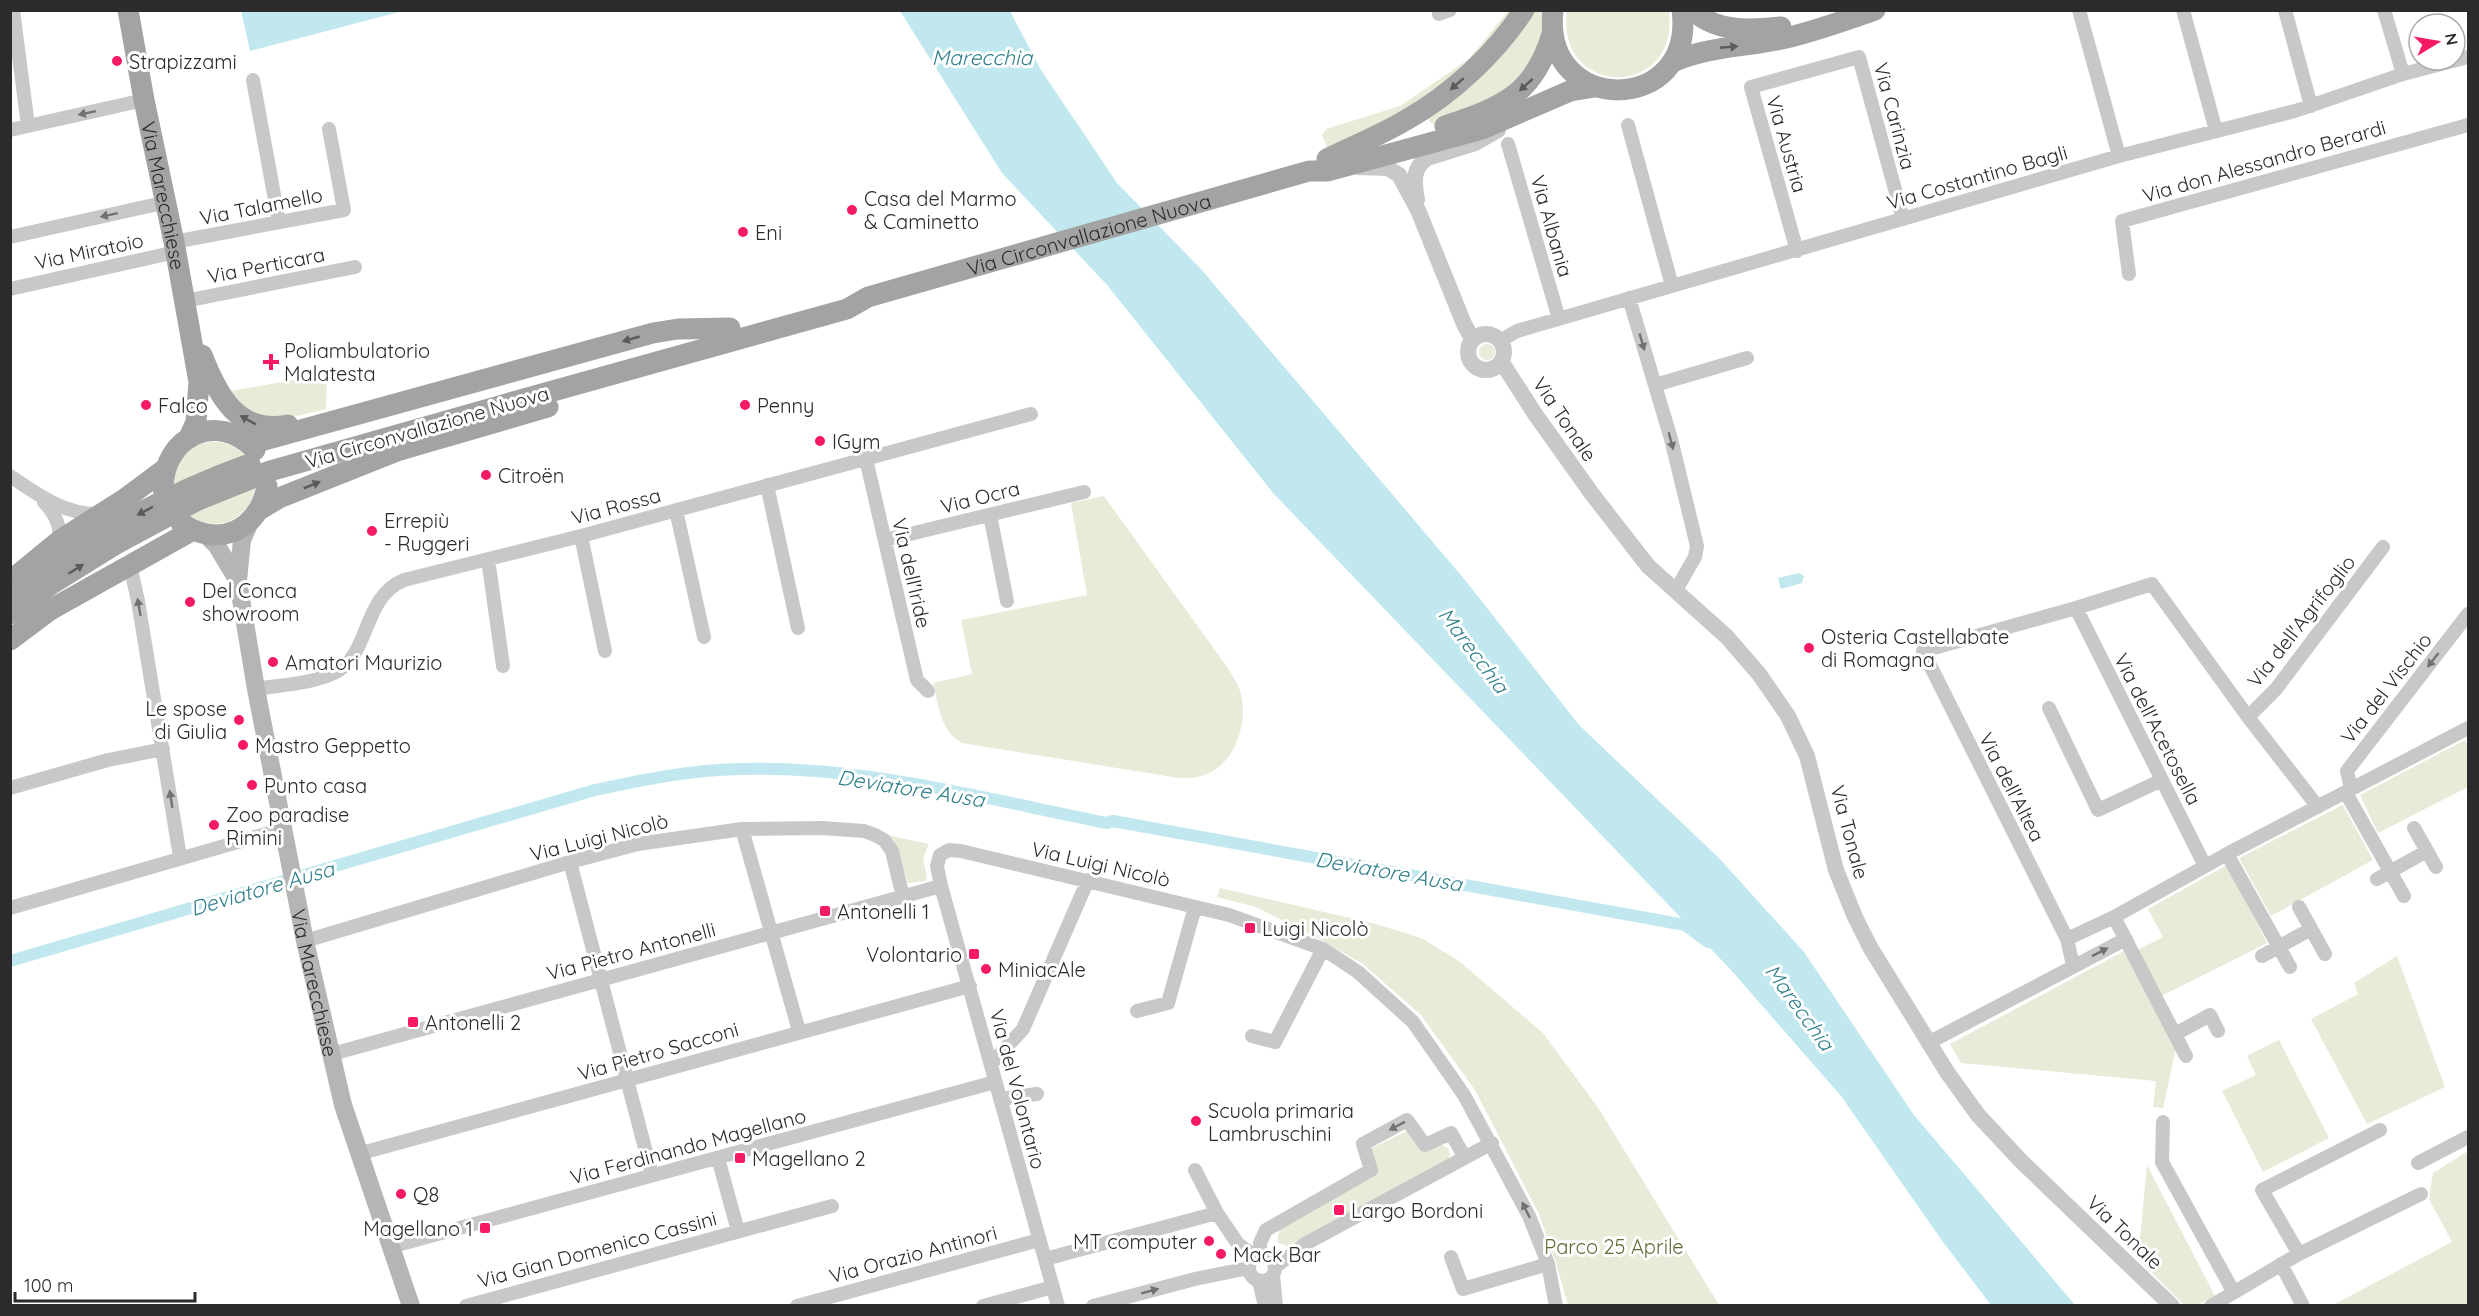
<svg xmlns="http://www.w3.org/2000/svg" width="2479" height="1316" font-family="Quicksand,sans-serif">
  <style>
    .green { fill: #e7ebd7 }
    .water { fill: #c0e8ee }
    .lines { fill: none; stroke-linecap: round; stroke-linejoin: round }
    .canal { stroke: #c0e8ee; stroke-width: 12 }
    .minor { stroke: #c8c8c8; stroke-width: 14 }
    .tertiary { stroke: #c8c8c8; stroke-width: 16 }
    .secondary { stroke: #b5b5b5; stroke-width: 18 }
    .primary { stroke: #a3a3a3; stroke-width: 21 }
    .primary-bridge { stroke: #a3a3a3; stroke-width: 21 }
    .oneway { fill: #5b5b5b }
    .oneway2 { fill: #727272 }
    .poi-dot { fill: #f61a62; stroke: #fff; stroke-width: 2 }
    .labels { text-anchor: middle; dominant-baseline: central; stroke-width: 6; stroke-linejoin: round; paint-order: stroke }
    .poi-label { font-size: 20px; fill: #2b2b2b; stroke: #fff; text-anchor: start }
    .street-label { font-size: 20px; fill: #2b2b2b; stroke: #fff }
    .park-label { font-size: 20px; fill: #5c6b35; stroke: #fff }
    .water-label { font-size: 21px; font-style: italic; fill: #31818d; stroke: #fff }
  </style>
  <rect width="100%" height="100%" fill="#fff"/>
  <path class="green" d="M1567 10 1669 11C1680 100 1555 99 1567 10Z
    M1508 11H1519L1440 93 1331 148 1327 147 1322 135 1326 129 1400 106 1469 59Z
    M1532 11H1548L1546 42 1519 84 1435 125 1430 122 1428 116Z
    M1479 352a8 8 0 1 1 16 0a8 8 0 1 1-16 0Z
    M327 374 326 409C290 418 255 429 231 391Z
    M173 483a41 41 0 1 1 82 0a41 41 0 1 1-82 0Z
    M1104 496 1227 667C1231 674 1236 681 1239 688 1250 717 1237 762 1207 774 1198 778 1189 778 1179 778L962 743C940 731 939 705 933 683L972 674 961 620 1087 595 1071 503Z
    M2465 740 2468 746V787L2378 833 2360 795Z
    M2343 805 2373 860 2271 916 2239 858Z
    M887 835 929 844 923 858 927 878 925 881 908 883 895 844Z
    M2227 865 2267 943 2161 996 2137 950 2163 937 2148 909Z
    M1220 888 1376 924 1421 938 1459 961 1543 1033 1599 1109 1719 1305H1568L1556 1263 1539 1214 1475 1090 1421 1015 1363 964 1312 935 1256 907 1217 897Z
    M2124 951 2176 1048 2163 1108 2153 1107 2156 1081 1961 1063 1950 1044Z
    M2397 956 2445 1087 2367 1124 2311 1019 2358 994 2354 983Z
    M2279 1040 2329 1138 2263 1172 2222 1091 2256 1075 2247 1056Z
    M1407 1131C1417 1136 1443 1144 1449 1149L1450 1157 1445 1164 1287 1246 1277 1242 1279 1230 1377 1173 1370 1149Z
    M2468 1151V1305H2333L2452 1242 2429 1199 2433 1173Z
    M2147 1165 2215 1296 2197 1305H2184L2138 1259Z"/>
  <path class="water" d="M241 10H403V11L250 51Z
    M900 11H1010L1041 70 1117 183 1201 269 1465 580 1579 725 1719 858 1804 952 1914 1115 2075 1305H1991L1943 1242 1841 1096 1731 970 1274 494 1107 285 1002 173Z
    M1799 573 1804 576 1802 583 1781 589 1778 578Z"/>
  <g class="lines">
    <path class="canal" d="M10 961 595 790C643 780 689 770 739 769 863 765 986 799 1107 823L1113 821 1685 925 1708 942"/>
    <path class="minor" d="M13 10 28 126
      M2079 10 2119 156
      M2183 10 2216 131
      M2285 10 2311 106
      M2384 10 2403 74
      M1439 14 1450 10
      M253 80 279 222
      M1628 125 1672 286
      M10 130 144 100
      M1508 144 1559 319
      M10 237 167 202
      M174 242 344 210 329 129
      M1797 251 1751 87 1859 57 1903 219
      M2129 274 2122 221 2468 125
      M10 289 176 252
      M1629 298 1671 439 1697 546 1695 557 1676 590
      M185 301 355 267
      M1500 341 1517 331 2119 156 2295 111 2403 74 2468 57
      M1655 385 1747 358
      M866 459 917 680 928 691
      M10 476C38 495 64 514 97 514
      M767 485 798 628
      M44 502C55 514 60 524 60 540
      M676 510 704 637
      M990 515 1007 601
      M581 536 605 651
      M885 540 1084 492
      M488 559 503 666
      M130 565 138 601 180 857
      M2076 608 2205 866
      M256 689C280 685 311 684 334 673 371 656 361 598 404 580L581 536 1031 414
      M2049 708 2098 810 2162 780
      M2248 717 2276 689 2383 547
      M10 788 108 760 163 749
      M2351 789 2347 771 2468 614
      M2346 793 2404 896
      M2414 828 2436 867
      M742 829 799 1031
      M2227 854 2290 967
      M570 862 652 1175
      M2377 879 2427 851
      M2299 907 2325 954
      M10 908 283 829
      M2114 917 2186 1056
      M2067 939 2114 917 2227 854 2468 728
      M305 941 570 862 638 844 742 829 822 828 864 831 875 835 884 840 892 851 903 897
      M2262 956 2311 929
      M2073 965 2067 939 1923 651 2076 608 2152 584 2248 717 2318 807
      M1137 1011 1168 1003 1195 907
      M2175 1034 2210 1015 2218 1031
      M1252 1036 1275 1042 1323 949
      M1928 1043 2126 939
      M332 1054 941 886
      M991 1064 1023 1029 1088 880
      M1000 1099 1037 1094
      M2163 1122 2162 1162 2233 1291
      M358 1154 970 986
      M718 1158 738 1231
      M2418 1163 2468 1137
      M1195 1170 1217 1213 1238 1244 1256 1257
      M390 1247 995 1082
      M2299 1254 2262 1190 2380 1130
      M1249 1268a13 13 0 1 1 26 0a13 13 0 1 1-26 0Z
      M1260 1256V1243L1266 1230 1371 1170 1363 1144 1407 1120 1425 1145 1451 1133 1465 1158
      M1451 1257 1463 1289 1548 1264
      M1045 1259 1217 1213
      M2281 1264 2303 1306
      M1275 1267 1305 1244 1492 1143
      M1273 1275 1276 1306
      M1259 1281 1265 1306
      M466 1306 832 1206
      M797 1306 1039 1240
      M983 1306 1053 1287
      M1058 1306 941 886 937 866 940 855 949 850 961 851 1229 915 1323 949 1358 972 1413 1022 1464 1095 1529 1216 1548 1264 1556 1306
      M1093 1306 1195 1279 1249 1268
      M2211 1306 2299 1254 2421 1194"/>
    <path class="tertiary" d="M1358 167 1388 168 1399 175 1418 210 1464 324 1473 340
      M1417 200C1414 182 1412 169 1427 158L1475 143 1498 130
      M1468 352a18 18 0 1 1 36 0a18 18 0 1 1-36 0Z
      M1501 361 1535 414 1592 494 1648 566 1727 637 1759 674 1788 716 1807 756 1836 870 1855 917 1870 947 1947 1072 1978 1115 2021 1161 2172 1306"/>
    <g class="secondary">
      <path id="s1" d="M250 522 242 540 238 581 256 689 305 941 343 1105 411 1306"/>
      <path d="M205 534 217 546 238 581"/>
    </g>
    <g class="primary">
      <path id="s2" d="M128 10 144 100 174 242 199 382 196 422 189 438"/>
      <path d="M1553 10C1541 117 1696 116 1682 10"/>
      <path d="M1693 10C1716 33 1752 30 1781 27"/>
      <path d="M1673 62C1709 46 1748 47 1786 38 1816 31 1846 20 1875 10"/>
      <path d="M1445 126C1502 107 1534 95 1552 34"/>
      <path d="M1327 159C1353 146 1381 135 1406 120 1452 94 1495 54 1524 10"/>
      <path d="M202 355C218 396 238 435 288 425"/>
      <path id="s3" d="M499 406 847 309 868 297 1309 171H1327L1482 129 1570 91 1595 87"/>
      <path d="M250 444 653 333 678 329 730 328"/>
      <path d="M163 489C163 436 218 410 255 450"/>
      <path d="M259 510 279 498 397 451 548 407"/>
      <path d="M181 523C219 549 259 530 267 486"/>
      <path d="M10 581 60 540 126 498 165 469"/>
      <path d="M10 640 50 610 193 530"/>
    </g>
    <path class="primary-bridge" d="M10 596C83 541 163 495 250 464
      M10 614 53 583 116 544 198 500 270 471 499 406"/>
  </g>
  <defs><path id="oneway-solid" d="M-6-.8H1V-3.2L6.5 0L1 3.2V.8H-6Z" transform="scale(1.5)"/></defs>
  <g class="oneway">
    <use href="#oneway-solid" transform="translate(1729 47) rotate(-5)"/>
    <use href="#oneway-solid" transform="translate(1457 84) rotate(139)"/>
    <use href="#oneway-solid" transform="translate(1526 85) rotate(138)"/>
    <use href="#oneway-solid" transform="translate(631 339) rotate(164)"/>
    <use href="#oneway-solid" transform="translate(248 420) rotate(-151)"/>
    <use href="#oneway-solid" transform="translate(312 485) rotate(-22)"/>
    <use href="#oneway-solid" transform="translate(145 511) rotate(152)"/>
    <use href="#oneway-solid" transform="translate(76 569) rotate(-32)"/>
  </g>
  <g class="oneway2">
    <use href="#oneway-solid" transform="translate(87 113) rotate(168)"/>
    <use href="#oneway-solid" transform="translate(109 215) rotate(168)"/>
    <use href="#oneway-solid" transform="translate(1642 342) rotate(74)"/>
    <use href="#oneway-solid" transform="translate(1671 441) rotate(75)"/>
    <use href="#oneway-solid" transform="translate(139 607) rotate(-100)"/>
    <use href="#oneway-solid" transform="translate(2433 660) rotate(128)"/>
    <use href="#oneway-solid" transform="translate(171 799) rotate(-99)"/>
    <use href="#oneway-solid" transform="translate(2100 952) rotate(-27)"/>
    <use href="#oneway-solid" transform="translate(1397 1126) rotate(152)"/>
    <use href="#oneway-solid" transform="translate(1526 1210) rotate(-116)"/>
    <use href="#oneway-solid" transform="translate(1150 1291) rotate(-15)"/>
  </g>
  <g class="poi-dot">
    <circle cx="117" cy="61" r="6"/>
    <circle cx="852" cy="210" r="6"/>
    <circle cx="743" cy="232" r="6"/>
    <path d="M268 353h6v6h6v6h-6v6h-6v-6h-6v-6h6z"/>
    <circle cx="146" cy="405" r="6"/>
    <circle cx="745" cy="405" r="6"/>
    <circle cx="820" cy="441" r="6"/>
    <circle cx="486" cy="475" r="6"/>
    <circle cx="372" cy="531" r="6"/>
    <circle cx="190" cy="602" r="6"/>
    <circle cx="1809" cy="648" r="6"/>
    <circle cx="273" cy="662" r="6"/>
    <circle cx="239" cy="720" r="6"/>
    <circle cx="243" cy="745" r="6"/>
    <circle cx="252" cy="785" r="6"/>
    <circle cx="214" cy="825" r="6"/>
    <rect x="819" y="905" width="12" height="12" rx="3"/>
    <rect x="1244" y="922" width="12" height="12" rx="3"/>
    <rect x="968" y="948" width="12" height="12" rx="3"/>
    <circle cx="986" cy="969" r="6"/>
    <rect x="407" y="1016" width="12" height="12" rx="3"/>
    <circle cx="1196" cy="1121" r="6"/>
    <rect x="734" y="1152" width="12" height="12" rx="3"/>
    <circle cx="401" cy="1194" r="6"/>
    <rect x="1333" y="1204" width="12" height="12" rx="3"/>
    <rect x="479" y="1222" width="12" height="12" rx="3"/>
    <circle cx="1209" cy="1241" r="6"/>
    <circle cx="1221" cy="1254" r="6"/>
  </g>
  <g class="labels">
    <g class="poi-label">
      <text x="129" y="61">Strapizzami</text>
      <text x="864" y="198">Casa del Marmo<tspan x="864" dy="23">&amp; Caminetto</tspan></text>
      <text x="755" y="232">Eni</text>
      <text x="284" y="350">Poliambulatorio<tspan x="284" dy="23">Malatesta</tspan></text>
      <text x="158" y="405">Falco</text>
      <text x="757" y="405">Penny</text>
      <text x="832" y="441">IGym</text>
      <text x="498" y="475">Citroën</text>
      <text x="384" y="520">Errepiù<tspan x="384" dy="23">- Ruggeri</tspan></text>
      <text x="202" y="590">Del Conca<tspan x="202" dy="23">showroom</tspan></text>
      <text x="1821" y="636">Osteria Castellabate<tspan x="1821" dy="23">di Romagna</tspan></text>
      <text x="285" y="662">Amatori Maurizio</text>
      <text x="227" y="708" text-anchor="end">Le spose<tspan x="227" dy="23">di Giulia</tspan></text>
      <text x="255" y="745">Mastro Geppetto</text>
      <text x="264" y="785">Punto casa</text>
      <text x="226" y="814">Zoo paradise<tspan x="226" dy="23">Rimini</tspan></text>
      <text x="837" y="911">Antonelli 1</text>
      <text x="1262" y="928">Luigi Nicolò</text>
      <text x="962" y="954" text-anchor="end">Volontario</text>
      <text x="998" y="969">MiniacAle</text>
      <text x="425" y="1022">Antonelli 2</text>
      <text x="1208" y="1110">Scuola primaria<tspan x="1208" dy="23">Lambruschini</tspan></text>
      <text x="752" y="1158">Magellano 2</text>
      <text x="413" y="1194">Q8</text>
      <text x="1351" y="1210">Largo Bordoni</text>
      <text x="473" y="1228" text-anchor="end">Magellano 1</text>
      <text x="1197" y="1241" text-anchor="end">MT computer</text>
      <text x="1233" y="1254">Mack Bar</text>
    </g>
    <g class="street-label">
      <text transform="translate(1895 116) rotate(75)">Via Carinzia</text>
      <text transform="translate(1787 144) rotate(74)">Via Austria</text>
      <text transform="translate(2264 161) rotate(-16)">Via don Alessandro Berardi</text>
      <text transform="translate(1977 177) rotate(-16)">Via Costantino Bagli</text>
      <text stroke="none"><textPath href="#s2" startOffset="189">Via Marecchiese</textPath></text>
      <text transform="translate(261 206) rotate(-11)">Via Talamello</text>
      <text transform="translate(1552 226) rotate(74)">Via Albania</text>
      <text stroke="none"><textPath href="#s3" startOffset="615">Via Circonvallazione Nuova</textPath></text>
      <text transform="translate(89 251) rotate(-12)">Via Miratoio</text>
      <text transform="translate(266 265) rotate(-11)">Via Perticara</text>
      <text transform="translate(1565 419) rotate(56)">Via Tonale</text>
      <text transform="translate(427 427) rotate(-16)">Via Circonvallazione Nuova</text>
      <text transform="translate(980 497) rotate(-14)">Via Ocra</text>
      <text transform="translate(616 506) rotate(-15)">Via Rossa</text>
      <text transform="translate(912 573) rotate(77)">Via dell'Iride</text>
      <text transform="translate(2301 621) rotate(-52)">Via dell'Agrifoglio</text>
      <text transform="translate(2386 688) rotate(-52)">Via del Vischio</text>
      <text transform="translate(2158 729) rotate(63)">Via dell'Acetosella</text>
      <text transform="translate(2012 787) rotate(63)">Via dell'Altea</text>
      <text transform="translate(1850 832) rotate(75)">Via Tonale</text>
      <text transform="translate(599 837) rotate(-14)">Via Luigi Nicolò</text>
      <text transform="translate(1101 864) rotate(13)">Via Luigi Nicolò</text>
      <text transform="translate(631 951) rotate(-15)">Via Pietro Antonelli</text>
      <text stroke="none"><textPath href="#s1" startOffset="470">Via Marecchiese</textPath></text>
      <text transform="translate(658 1051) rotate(-16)">Via Pietro Sacconi</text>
      <text transform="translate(1018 1089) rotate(75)">Via del Volontario</text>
      <text transform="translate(688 1146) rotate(-15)">Via Ferdinando Magellano</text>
      <text transform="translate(2125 1232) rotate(44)">Via Tonale</text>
      <text transform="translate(597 1249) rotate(-15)">Via Gian Domenico Cassini</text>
      <text transform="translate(913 1254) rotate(-15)">Via Orazio Antinori</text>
    </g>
    <g class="park-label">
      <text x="1614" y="1246">Parco 25 Aprile</text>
    </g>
    <g class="water-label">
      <text x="982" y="57">Marecchia</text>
      <text transform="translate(1474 650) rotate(53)">Marecchia</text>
      <text transform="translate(911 788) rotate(9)">Deviatore Ausa</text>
      <text transform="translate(1389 871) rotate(10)">Deviatore Ausa</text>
      <text transform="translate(262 888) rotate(-16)">Deviatore Ausa</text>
      <text transform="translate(1800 1007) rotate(54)">Marecchia</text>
    </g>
  </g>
  <rect width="2479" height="1316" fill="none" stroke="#2b2b2b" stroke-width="24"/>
  <g transform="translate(2437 42) rotate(79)"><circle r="28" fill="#ffffff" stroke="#aaaaaa" stroke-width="1.5"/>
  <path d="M0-4.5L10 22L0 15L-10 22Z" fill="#f61a62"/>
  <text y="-9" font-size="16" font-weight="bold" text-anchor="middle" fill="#2b2b2b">N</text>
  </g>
  <path d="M15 1292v9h180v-9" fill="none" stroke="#2b2b2b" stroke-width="3"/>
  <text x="24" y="1292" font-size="18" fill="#2b2b2b" stroke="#ffffff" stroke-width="4.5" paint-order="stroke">100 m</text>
</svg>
